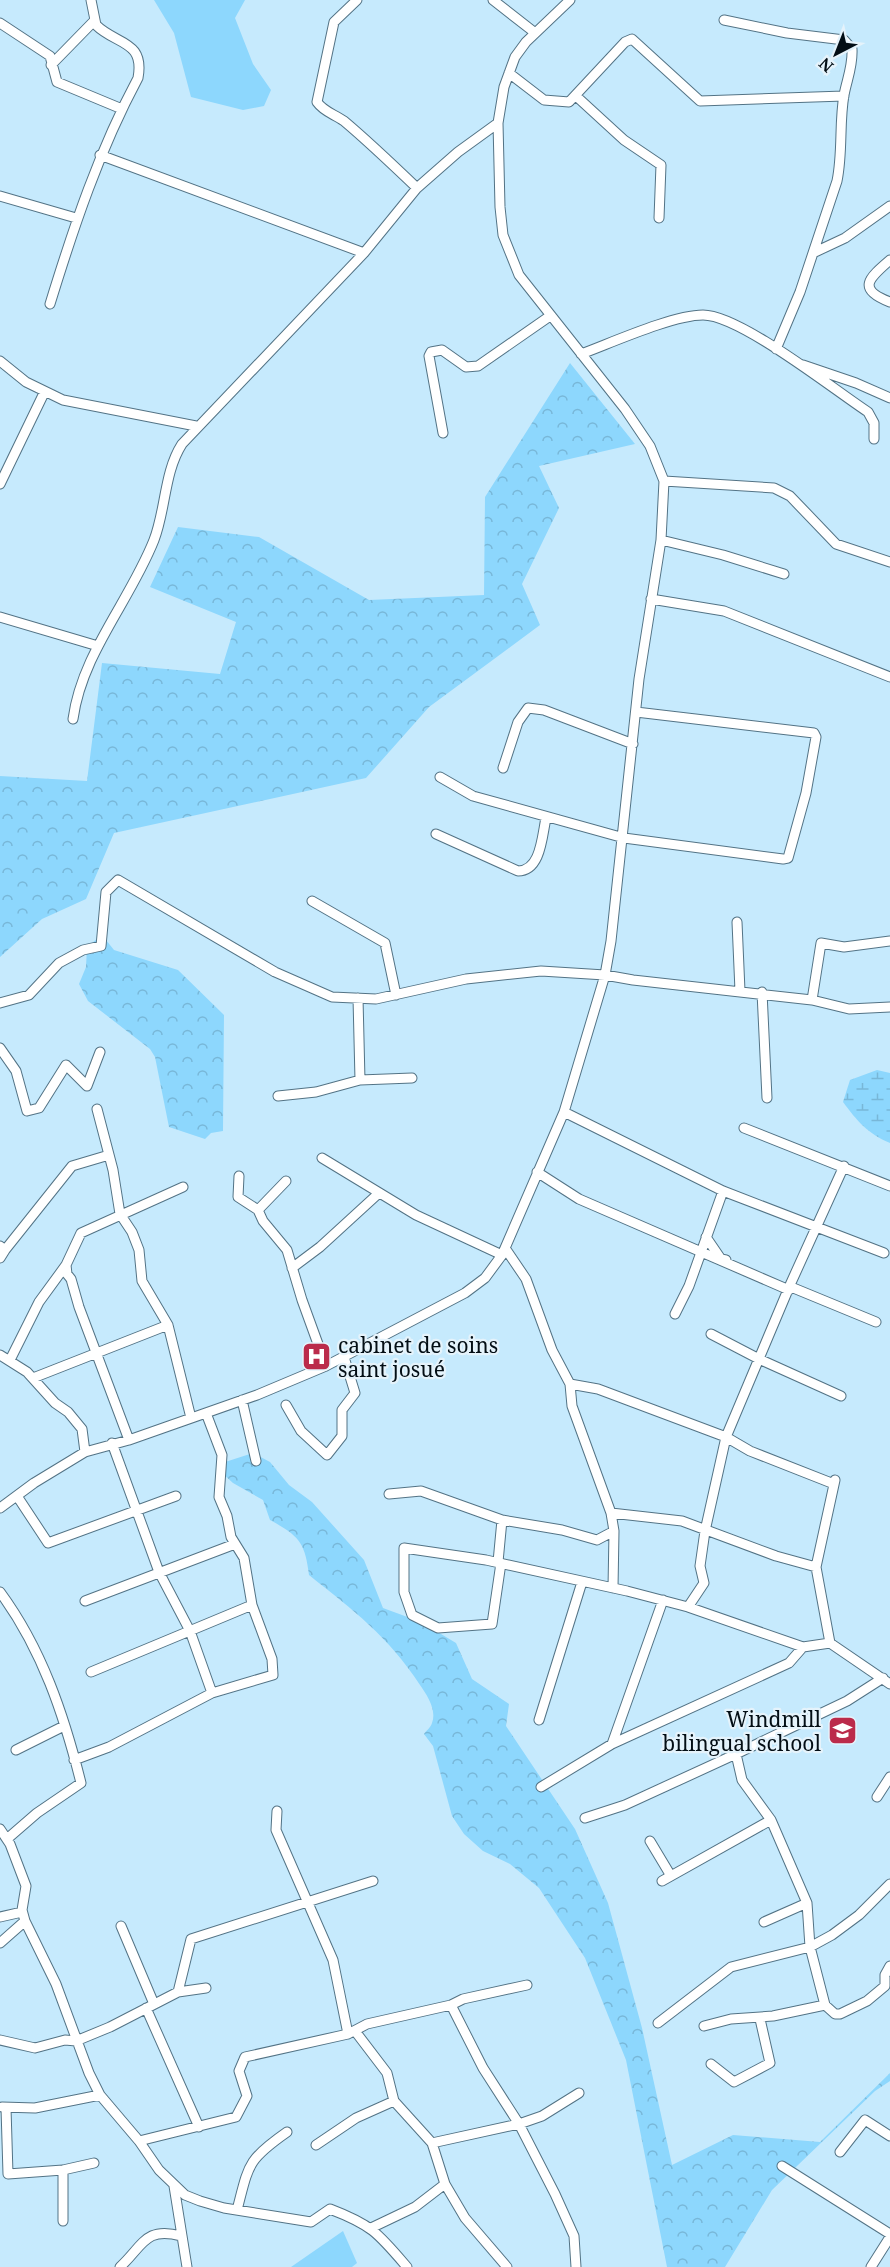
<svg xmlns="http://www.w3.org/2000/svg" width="890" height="2267" font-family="'Noto Serif',serif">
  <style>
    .green { fill: #8dd7fd }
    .forest { fill: url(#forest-crowns) }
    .wetland { fill: url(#wetland-marsh) }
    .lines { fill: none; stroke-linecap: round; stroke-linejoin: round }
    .minor-casing { stroke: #537385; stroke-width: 11 }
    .minor { stroke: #fff; stroke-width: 9 }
    .labels { text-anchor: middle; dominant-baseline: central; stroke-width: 4.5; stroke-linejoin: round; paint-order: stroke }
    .poi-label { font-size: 21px; fill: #030e15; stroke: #e5f3fb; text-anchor: start }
  </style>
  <defs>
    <pattern id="forest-crowns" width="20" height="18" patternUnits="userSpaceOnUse" patternTransform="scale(1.5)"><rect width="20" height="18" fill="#8dd7fd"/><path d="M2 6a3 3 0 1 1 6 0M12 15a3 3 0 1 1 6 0" fill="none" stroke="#78b7d8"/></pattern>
    <pattern id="wetland-marsh" width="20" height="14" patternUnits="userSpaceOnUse" patternTransform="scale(1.5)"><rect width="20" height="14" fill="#8dd7fd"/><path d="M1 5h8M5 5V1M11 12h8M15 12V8" fill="none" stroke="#78b7d8"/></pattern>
  </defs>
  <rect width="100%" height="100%" fill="#c6eafd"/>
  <path class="green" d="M154 0H245L235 18 253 64 271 90 264 106 243 110 191 97 174 33Z
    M343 2231 357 2263 352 2267H291Z"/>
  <path class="forest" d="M570 363 635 444 539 466 559 508 522 584 540 625 429 707 366 778 114 833 86 899 42 919 0 957V776L87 781 102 663 220 674 236 622 150 587 178 527 259 537 369 600 484 595 485 497Z
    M102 935 114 950 178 970 224 1015 223 1131 211 1133 205 1139 169 1127 155 1057 150 1049 88 1001 79 984 86 967 87 947Z
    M253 1453 270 1462 289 1485 312 1502 364 1560 383 1608 421 1622 456 1643 472 1679 509 1704 506 1726 575 1829 608 1903 642 2028 672 2165 733 2135 820 2142 890 2073V2081L875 2091 772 2190 725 2267H667L626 2060 585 1958 539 1888 510 1864 483 1851 464 1834 452 1816 433 1746 424 1734C426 1731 431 1727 432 1723 437 1710 427 1695 420 1685 388 1636 354 1611 309 1575 305 1542 299 1536 270 1520L263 1500 233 1483 222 1473V1463Z"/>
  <path class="wetland" d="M877 1070 890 1073V1143C868 1134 857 1121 843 1102L850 1080Z"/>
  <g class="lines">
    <defs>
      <path id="minor" d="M357 0 334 22 317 102C324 112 334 114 344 121 369 142 393 165 417 188
        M493 0 534 32
        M724 20 787 33 844 40 852 49C853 66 847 79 844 95 839 123 843 152 837 181L800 292 776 349
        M0 23 50 56 57 82 122 109
        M51 65 94 21
        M509 73 544 100 569 102 625 42 632 39 700 101 844 96
        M576 96 624 140 661 165 659 218
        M100 155 364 253
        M0 196 76 218
        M813 253 845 238 890 206
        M890 260C869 278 856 289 890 302
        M50 304C74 226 99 151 138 78 145 40 116 45 96 25L91 0
        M581 354C611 343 673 315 703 315 740 315 833 389 868 412L874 423V439
        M0 361 26 382 63 400 196 426
        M803 365 856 383 890 398
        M443 433 429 356 431 352 442 350 466 367 478 366 550 316
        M664 481 774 488 790 496 836 544 890 562
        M0 484 44 393
        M661 540 723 555 784 574
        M651 599 724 611 890 677
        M0 617 98 646
        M73 719C82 653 130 601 154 540 166 509 164 472 182 444L364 253 417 188 458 152 498 123
        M503 768 518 722 528 708 544 710 633 744
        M440 777 473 796 624 838 783 859 788 858 806 793 816 737 814 733 636 712
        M436 834 518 871C541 871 542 836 546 818
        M312 901 385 943 396 995
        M737 922 740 991
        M762 992 767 1098
        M358 998 360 1080
        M812 1000 849 1009 890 1007
        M0 1003 29 995 59 963 83 950 101 946 106 892 118 880 275 972 332 997 376 999 466 979 541 971 605 975 633 980 812 1000 821 943 844 947 890 941
        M0 1048 16 1071 27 1111 39 1108 66 1065 87 1086 100 1052
        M278 1096 316 1092 360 1080 412 1078
        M97 1109 113 1170 120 1214 132 1232 139 1250 142 1281 168 1325 191 1418
        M564 1112 723 1191 884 1253
        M744 1128 890 1186
        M322 1158 416 1215 502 1255
        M537 1172 579 1199 789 1290
        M239 1176 238 1197 258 1210 263 1221 287 1250 302 1300 326 1366
        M258 1210 286 1181
        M706 1237 721 1259 726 1260
        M0 1246 5 1250 0 1258
        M505 1248 526 1279 552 1350 570 1384 572 1406 611 1513 614 1531 613 1588
        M5 1250 72 1166 109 1155
        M66 1265 67 1274 71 1279 79 1307 129 1440
        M292 1268 320 1247 379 1193
        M791 1287 876 1322
        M675 1314 689 1286 723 1191
        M711 1334 759 1359 841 1396
        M0 1355 27 1372 55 1403 68 1412 82 1429 85 1452
        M10 1360 39 1302 66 1265 81 1233 183 1187
        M33 1378 168 1325
        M570 1384 598 1389 726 1437 750 1451 834 1484
        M242 1400 256 1461
        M286 1405 301 1431 327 1455 342 1436V1410L355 1393 344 1357
        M112 1443 159 1572 190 1631 212 1693
        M835 1480 816 1567 830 1643 890 1684
        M389 1494 421 1491 502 1520 562 1530 597 1540 614 1531
        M17 1496 48 1543 176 1496
        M0 1508 34 1483 85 1452 129 1440 257 1395 326 1366 465 1293 485 1278 502 1255 564 1112 605 975 611 941 639 679 661 540 664 481 650 446 625 409 519 275 503 235 500 207 498 123 504 87 515 57 526 42 570 0
        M611 1513 682 1521 776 1556 816 1567
        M498 1562 502 1520
        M501 1563 492 1624 438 1628 412 1615 404 1592V1548L486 1560 627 1591 688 1607 803 1647
        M0 1592C42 1649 64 1715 81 1783L37 1813 7 1839
        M85 1601 235 1544
        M688 1607 704 1583 700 1566 705 1531 726 1437 790 1285 844 1166
        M91 1672 252 1605
        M883 1678 847 1701 736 1754 742 1780 771 1820 807 1903 810 1947 825 2005 835 2014H840L867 2001 885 1986V1975L890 1966
        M539 1720 582 1582
        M612 1744 663 1600
        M16 1750 64 1726
        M74 1760 109 1747 212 1693 273 1675 272 1659 252 1605 244 1558 231 1537 227 1516 219 1497 222 1455 206 1413
        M541 1787 612 1744 789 1663 803 1647 830 1643
        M877 1797 890 1777
        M277 1811 276 1830 333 1960 348 2034
        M585 1818 625 1805 736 1754
        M0 1829 10 1844 26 1886 22 1910 25 1921 56 1984 89 2073 100 2095 139 2141 159 2170 185 2195 200 2201 224 2208 311 2222 330 2209C372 2225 378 2233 407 2267
        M650 1841 671 1876
        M662 1881 771 1820
        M0 1917 22 1912
        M764 1922 807 1903
        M121 1926 154 2004
        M0 1943 25 1921
        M178 1992 191 1939 373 1881
        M451 2005 463 1999 527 1985
        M146 2008 199 2127
        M658 2023 731 1967 810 1947 832 1935 859 1915 890 1884
        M704 2026 731 2019 773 2016 825 2005
        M355 2031 387 2073 394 2101 432 2143 445 2184 465 2218 507 2267
        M0 2040 35 2048 65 2040 76 2041 110 2027 178 1992 206 1988
        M711 2064 734 2082 770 2063 760 2019
        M2 2107 35 2108 100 2095
        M6 2108 8 2174 63 2170 94 2163
        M139 2141 236 2117 247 2096 239 2071 245 2057 348 2034 367 2024 451 2005 483 2068 519 2124 555 2194 574 2236 576 2267
        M432 2143 519 2124 542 2116 579 2093
        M316 2145 356 2118 394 2101
        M840 2152 865 2120 890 2136
        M782 2166 890 2234
        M63 2170V2221
        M174 2186 187 2267
        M237 2210C249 2164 247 2160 287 2132
        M371 2228 415 2207 445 2184
        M120 2267C143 2246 145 2226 181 2236
        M871 2267 890 2237"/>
    </defs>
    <use href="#minor" class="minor-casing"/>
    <use href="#minor" class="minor"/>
  </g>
  <defs>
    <symbol id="hospital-square" viewBox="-11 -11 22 22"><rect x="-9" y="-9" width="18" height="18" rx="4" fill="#bb2b4b" stroke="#e5f3fb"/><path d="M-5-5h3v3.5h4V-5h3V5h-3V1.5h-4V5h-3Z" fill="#fff"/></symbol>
    <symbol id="school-square" viewBox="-11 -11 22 22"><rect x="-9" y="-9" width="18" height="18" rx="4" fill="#bb2b4b" stroke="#e5f3fb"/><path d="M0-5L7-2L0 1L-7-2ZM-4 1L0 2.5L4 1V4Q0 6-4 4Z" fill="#fff"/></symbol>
  </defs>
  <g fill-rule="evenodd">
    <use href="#hospital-square" x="300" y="1340" width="33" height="33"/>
    <use href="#school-square" x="826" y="1714" width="33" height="33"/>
  </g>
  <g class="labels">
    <g class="poi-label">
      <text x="338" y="1345">cabinet de soins<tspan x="338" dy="24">saint josué</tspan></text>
      <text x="821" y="1719" text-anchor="end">Windmill<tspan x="821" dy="24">bilingual school</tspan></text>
    </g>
  </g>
  <g transform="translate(836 54) rotate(222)" stroke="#e5f3fb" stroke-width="4.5" paint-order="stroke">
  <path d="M0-4.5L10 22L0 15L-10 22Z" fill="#030e15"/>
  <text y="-9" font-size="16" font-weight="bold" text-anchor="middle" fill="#030e15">N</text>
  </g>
</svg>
